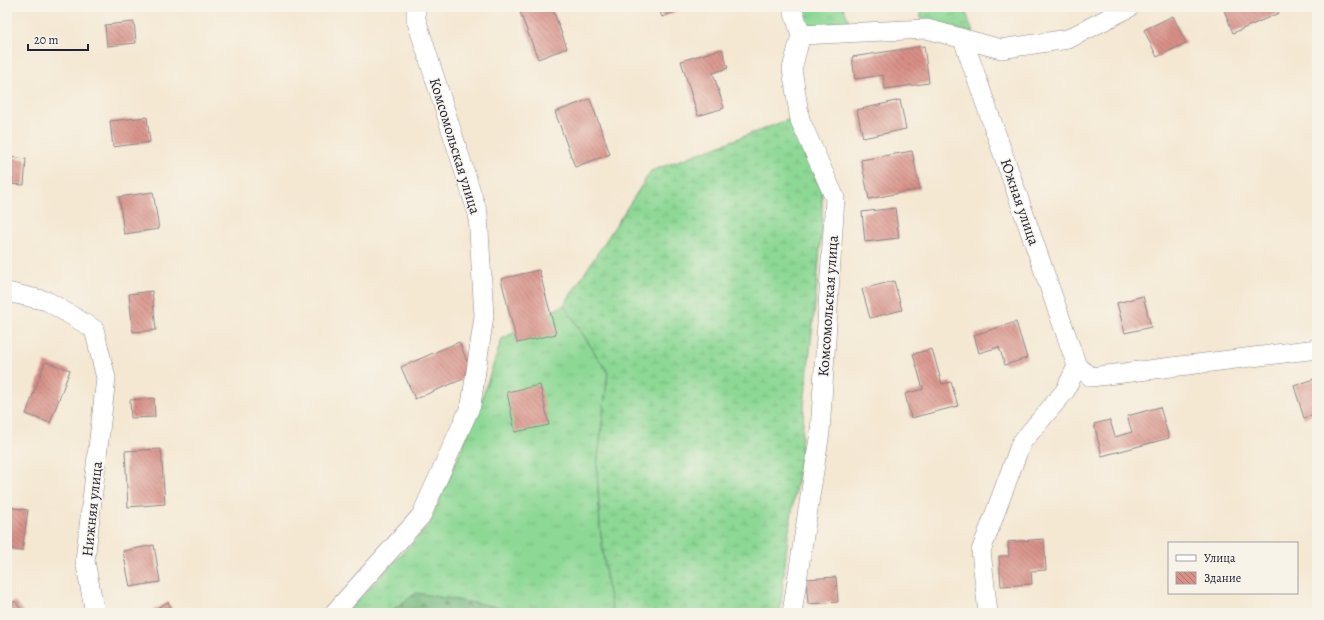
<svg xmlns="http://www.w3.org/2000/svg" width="1324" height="620" font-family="Alegreya,serif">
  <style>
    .grass { fill: url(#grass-tufts); stroke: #587d68 }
    .forest { fill: url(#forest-firs); stroke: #4a6d5c }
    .wetland { fill: url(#wetland-marsh); stroke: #587d68 }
    .building { fill: url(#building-back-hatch) }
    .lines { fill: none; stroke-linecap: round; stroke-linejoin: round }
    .street-casing { stroke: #8b8587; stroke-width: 20 }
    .street { stroke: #fff; stroke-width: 19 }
    .labels { text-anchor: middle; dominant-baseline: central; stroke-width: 3; stroke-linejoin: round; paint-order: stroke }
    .street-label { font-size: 15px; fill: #22223b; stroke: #f7f3e8 }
  </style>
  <defs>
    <pattern id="grass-tufts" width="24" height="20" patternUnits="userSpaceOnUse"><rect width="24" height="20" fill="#8dd895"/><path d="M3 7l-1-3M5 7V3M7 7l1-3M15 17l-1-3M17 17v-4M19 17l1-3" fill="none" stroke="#79b981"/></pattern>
    <pattern id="forest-firs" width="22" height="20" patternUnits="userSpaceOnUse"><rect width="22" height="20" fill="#72b87e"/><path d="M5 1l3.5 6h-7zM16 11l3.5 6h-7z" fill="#5d9568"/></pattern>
    <pattern id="wetland-marsh" width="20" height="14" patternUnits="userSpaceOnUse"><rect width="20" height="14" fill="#8dd895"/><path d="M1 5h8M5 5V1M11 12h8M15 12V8" fill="none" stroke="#79b981"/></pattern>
    <pattern id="building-back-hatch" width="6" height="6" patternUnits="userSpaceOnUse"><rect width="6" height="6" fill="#d89087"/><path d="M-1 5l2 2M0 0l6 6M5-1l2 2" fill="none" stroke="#af7570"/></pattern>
  </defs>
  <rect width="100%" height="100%" fill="#f7f3e8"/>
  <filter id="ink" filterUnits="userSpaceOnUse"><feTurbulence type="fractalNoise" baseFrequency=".025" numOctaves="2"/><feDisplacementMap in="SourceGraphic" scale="8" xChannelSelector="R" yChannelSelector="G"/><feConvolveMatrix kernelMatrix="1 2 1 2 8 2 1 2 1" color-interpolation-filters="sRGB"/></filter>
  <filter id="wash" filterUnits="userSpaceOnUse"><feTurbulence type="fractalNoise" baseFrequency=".012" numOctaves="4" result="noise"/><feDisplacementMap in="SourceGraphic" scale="16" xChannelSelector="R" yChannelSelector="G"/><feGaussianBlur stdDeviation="0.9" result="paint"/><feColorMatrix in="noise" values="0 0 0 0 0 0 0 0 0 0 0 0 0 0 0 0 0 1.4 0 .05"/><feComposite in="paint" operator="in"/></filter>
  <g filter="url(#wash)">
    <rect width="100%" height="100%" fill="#f4e8d3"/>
    <path class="grass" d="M799 7H843L850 24 806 27Z
      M921 7H980L966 12 973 33 954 28 921 18Z
      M564 305 608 373 597 468 600 527 607 583 613 613H504L499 607 391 611 392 613H346L429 525 477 413 502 339Z"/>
    <path class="forest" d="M416 593 499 607 504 613H392L391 611Z"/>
    <path class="wetland" d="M793 118 822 193V225L816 295 805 396 800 461 788 536 780 613H613L607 583 600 527 597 468 608 373 564 305 651 171Z"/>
    <g id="blocks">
      <path class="building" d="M518 7H552L567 48 538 59Z
        M658 7H688L662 17Z
        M1223 7H1277L1279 13 1233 33Z
        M1173 16 1186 43 1157 57 1144 30Z
        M134 22 136 43 107 46 105 25Z
        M924 46 929 83 885 89 883 75 855 79 852 57Z
        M722 49 728 68 713 73 724 108 698 116 681 61Z
        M590 99 610 154 575 167 555 112Z
        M900 100 906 129 863 138 857 110Z
        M147 117 150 142 113 147 110 121Z
        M912 151 920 189 869 199 861 160Z
        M10 157 26 159 24 185 7 184Z
        M153 192 159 229 124 234 119 197Z
        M895 208 899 238 865 242 862 212Z
        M539 270 556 334 517 343 501 279Z
        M894 281 902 310 870 318 862 289Z
        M152 291 156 330 133 332 129 294Z
        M1143 296 1151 327 1125 333 1117 303Z
        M1016 322 1027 358 1005 365 999 347 979 353 974 335Z
        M459 342 473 375 415 399 401 367Z
        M932 349 942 384 951 382 958 406 911 418 905 394 923 389 913 354Z
        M45 362 70 370 50 423 26 414Z
        M1317 378V418L1315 414 1304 418 1294 386Z
        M540 385 549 425 515 432 507 392Z
        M154 398 155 417 131 418 130 400Z
        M1160 407 1169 438 1102 456 1094 424 1110 420 1115 437 1132 432 1127 416Z
        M161 449 165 504 128 507 125 451Z
        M7 507 28 510 22 551 7 549Z
        M1044 539 1046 570 1031 571 1032 584 1001 586 999 556H1009L1008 542Z
        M154 545 160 582 130 587 123 551Z
        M836 577 838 602 808 604 806 579Z
        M15 601 24 613H7V606Z
        M168 602 174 613H148Z"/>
    </g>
  </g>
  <g filter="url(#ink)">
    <use href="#blocks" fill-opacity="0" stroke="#8b8587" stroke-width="1"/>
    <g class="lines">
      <defs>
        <path id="street" d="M801 35 927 29 1001 49 1068 39 1130 7
          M963 39 1077 366 1091 377 1317 349
          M7 292 47 301 94 329 106 378 85 561 95 613
          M334 613 421 516 471 405 484 316 478 214 416 19V7
          M792 613 820 432 835 198 800 120 792 69 801 35 792 7
          M988 613 981 551 1021 443 1065 391 1077 366"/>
      </defs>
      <use href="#street" class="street-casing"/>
      <use href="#street" class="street"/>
    </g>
  </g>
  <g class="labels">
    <g class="street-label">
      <text transform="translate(455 146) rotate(73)">Комсомольская улица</text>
      <text transform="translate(1020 202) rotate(71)">Южная улица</text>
      <text transform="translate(828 306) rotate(-86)">Комсомольская улица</text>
      <text transform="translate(92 509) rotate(-84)">Нижняя улица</text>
    </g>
  </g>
  <rect width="1324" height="620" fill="none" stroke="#f7f3e8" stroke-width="24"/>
  <rect x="1168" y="542" width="130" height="52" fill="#f7f3e8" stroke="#a29fa3"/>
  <rect x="1176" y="555" width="20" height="6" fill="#ffffff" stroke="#a29fa3"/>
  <text x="1204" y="562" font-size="12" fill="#22223b">Улица</text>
  <rect x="1176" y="572" width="20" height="12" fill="url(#building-back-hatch)" stroke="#a29fa3"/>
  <text x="1204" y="582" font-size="12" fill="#22223b">Здание</text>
  <path d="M28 44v6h60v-6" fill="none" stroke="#22223b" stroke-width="2"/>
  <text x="34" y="44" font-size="12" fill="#22223b" stroke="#f7f3e8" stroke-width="3" paint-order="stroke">20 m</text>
</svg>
